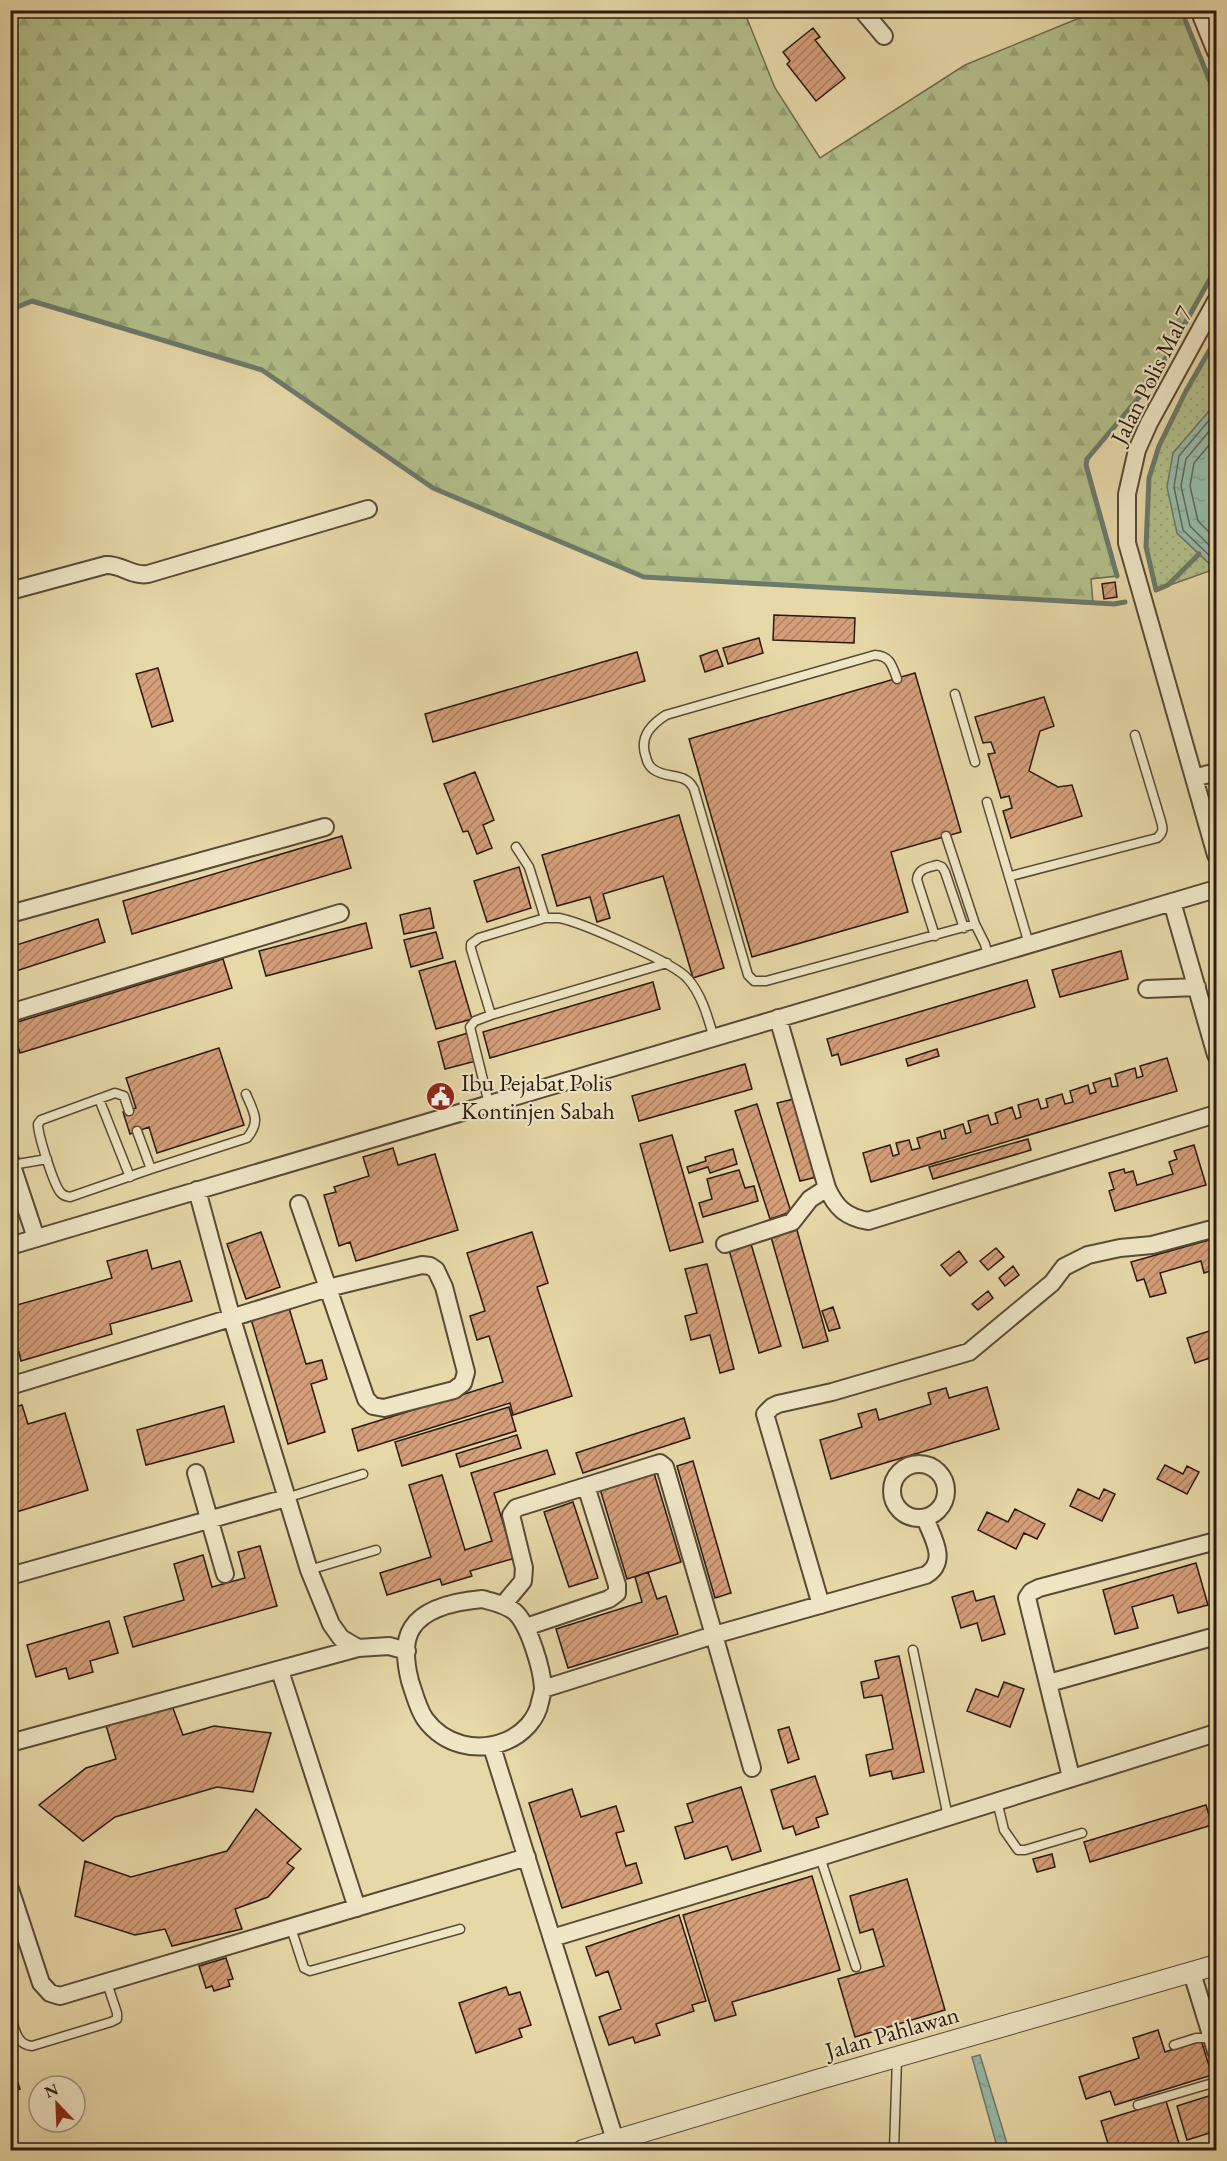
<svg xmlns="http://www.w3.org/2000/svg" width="1227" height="2161" font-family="'EB Garamond',serif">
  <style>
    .grass { fill: url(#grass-dots); stroke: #6e6c4e; stroke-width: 1.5 }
    .forest { fill: url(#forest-firs); stroke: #6e6c4e; stroke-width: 1.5 }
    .water { fill: url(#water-ripples); stroke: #6b7a6c; stroke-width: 1.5 }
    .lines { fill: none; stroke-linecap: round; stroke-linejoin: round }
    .shore { stroke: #606a5c; stroke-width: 1.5 }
    .stream { stroke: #6b7a6c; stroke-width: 5 }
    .building { fill: url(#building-hatch); stroke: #2a1a11; stroke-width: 1.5 }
    .service-casing { stroke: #594a37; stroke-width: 11 }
    .minor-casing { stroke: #594a37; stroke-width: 20 }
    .tertiary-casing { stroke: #594a37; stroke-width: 22 }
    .service { stroke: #efe6c6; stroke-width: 8 }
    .minor { stroke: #efe6c6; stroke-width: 16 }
    .tertiary { stroke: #efe6c6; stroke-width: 20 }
    .labels { text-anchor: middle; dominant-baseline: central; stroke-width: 4.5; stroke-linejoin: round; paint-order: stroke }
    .street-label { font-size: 24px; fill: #2a1a11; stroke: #efe6c6 }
    .poi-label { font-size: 24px; fill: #2a1a11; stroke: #efe6c6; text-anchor: start }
  </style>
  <defs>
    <pattern id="grass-dots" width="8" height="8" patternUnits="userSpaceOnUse" patternTransform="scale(1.5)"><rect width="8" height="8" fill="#b2bf8a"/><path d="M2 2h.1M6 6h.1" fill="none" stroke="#99a476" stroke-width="1.8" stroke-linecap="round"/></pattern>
    <pattern id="forest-firs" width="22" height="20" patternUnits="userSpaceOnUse" patternTransform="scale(1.5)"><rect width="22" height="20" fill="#b2bf8a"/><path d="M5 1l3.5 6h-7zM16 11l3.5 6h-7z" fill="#99a476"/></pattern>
    <pattern id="water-ripples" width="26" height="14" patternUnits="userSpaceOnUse" patternTransform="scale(1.5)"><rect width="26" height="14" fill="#97baa8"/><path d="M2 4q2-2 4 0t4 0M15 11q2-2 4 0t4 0" fill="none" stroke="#829f90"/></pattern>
    <pattern id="building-hatch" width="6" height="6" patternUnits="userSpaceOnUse" patternTransform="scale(1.5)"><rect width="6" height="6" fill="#d49e79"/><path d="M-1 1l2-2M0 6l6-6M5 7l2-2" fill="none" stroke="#ac8062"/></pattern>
  </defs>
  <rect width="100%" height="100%" fill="#e7d8a8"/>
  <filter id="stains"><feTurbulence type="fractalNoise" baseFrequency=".00333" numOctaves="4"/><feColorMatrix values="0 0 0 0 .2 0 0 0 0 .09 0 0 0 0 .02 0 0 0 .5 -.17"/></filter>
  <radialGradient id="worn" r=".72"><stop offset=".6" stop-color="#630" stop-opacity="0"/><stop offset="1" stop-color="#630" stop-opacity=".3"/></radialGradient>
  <path class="grass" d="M1216 339V403L1173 453 1177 533 1215 569 1156 590 1146 547 1149 478 1159 446 1186 391Z"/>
  <path class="forest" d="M11 10 744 11 775 88 820 158 965 65 1077 19 1105 11H1181L1216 96V265L1210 280 1152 382 1087 459 1086 465 1117 576 1091 579 1093 603 644 577 433 488 262 370 32 301 11 310Z"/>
  <path class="water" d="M1216 403V569H1215L1177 533 1167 487 1173 453Z
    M980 2055 1009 2150H998L972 2057Z"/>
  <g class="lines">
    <path class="shore" d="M1216 412 1179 456 1174 487 1183 530 1216 562
      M1216 423 1186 459 1181 486 1190 526 1216 552
      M1216 437 1194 463 1190 486 1198 521 1216 539"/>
    <path class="stream" d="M1181 10 1216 96
      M10 310 32 301 262 370 433 488 644 577 1114 604 1125 602
      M1199 554 1168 585 1156 590 1146 547 1149 478 1159 446 1186 391 1216 339
      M1117 576 1086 465 1087 459 1152 382 1210 279 1216 265"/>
  </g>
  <path class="building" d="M813 28 820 37 815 40 845 78 816 101 787 64 790 61 783 52Z
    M1115 582 1117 597 1104 599 1102 584Z
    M774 615 855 618 854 643 773 640Z
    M759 638 763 653 728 664 723 648Z
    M717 650 723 666 705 672 700 656Z
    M637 652 645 681 433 742 425 714Z
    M158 668 173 721 152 727 136 674Z
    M915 673 961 832 891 852 908 912 752 957 689 739Z
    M1044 697 1054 726 1040 731 1029 771 1058 787 1072 785 1082 816 1011 838 1003 811 1012 808 1009 796 1001 798 988 754 995 753 991 742 983 743 975 717Z
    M475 772 494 820 483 825 492 848 477 854 468 831 463 832 444 784Z
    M679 815 724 968 693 978 663 876 603 894 610 918 597 922 590 897 557 906 542 855Z
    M342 836 351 868 132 934 123 901Z
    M519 867 531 908 487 922 474 881Z
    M430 908 434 928 404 934 400 915Z
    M98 919 105 942 10 973V947Z
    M366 923 372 948 266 976 259 951Z
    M436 932 443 958 411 967 404 940Z
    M1121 951 1128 979 1060 997 1052 970Z
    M223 959 232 988 20 1053 11 1024Z
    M455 961 472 1019 436 1029 419 971Z
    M1027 980 1035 1007 841 1065 838 1054 832 1056 827 1039Z
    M653 982 660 1009 490 1058 483 1032Z
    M468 1033 476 1061 445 1069 438 1042Z
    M219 1048 244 1125 157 1153 149 1127 130 1134 123 1112 136 1108 126 1078Z
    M937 1049 939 1056 908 1066 906 1059Z
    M1167 1058 1177 1091 871 1182 863 1153 890 1145 893 1156 899 1154 896 1143 909 1140 912 1150 920 1148 917 1138 940 1131 942 1139 946 1138 944 1130 963 1124 966 1134 971 1132 968 1121 988 1115 991 1125 998 1123 995 1113 1012 1107 1016 1119 1021 1117 1018 1105 1038 1099 1041 1109 1048 1107 1046 1099 1062 1094 1065 1104 1073 1102 1070 1091 1088 1085 1090 1094 1096 1092 1093 1083 1110 1078 1112 1087 1118 1086 1115 1074 1135 1068 1137 1078 1143 1076 1140 1066Z
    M745 1064 752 1089 639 1121 632 1096Z
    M794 1099 817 1177 800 1181 777 1103Z
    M757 1104 791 1212 770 1219 735 1111Z
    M672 1135 703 1242 670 1251 640 1144Z
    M1028 1139 1031 1150 933 1179 929 1167Z
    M1194 1145 1206 1185 1115 1211 1109 1191 1114 1189 1109 1173 1124 1169 1125 1173 1133 1171 1137 1185 1173 1174 1169 1162 1177 1159 1174 1151Z
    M393 1148 398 1165 435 1154 458 1230 356 1261 350 1242 339 1246 324 1195 336 1192 334 1187 369 1176 363 1157Z
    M733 1149 737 1164 710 1173 708 1167 689 1173 687 1167 706 1161 705 1157Z
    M739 1170 745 1188 754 1186 758 1201 703 1217 699 1203 712 1199 707 1179Z
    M797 1230 828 1341 803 1348 771 1237Z
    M261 1232 280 1287 246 1299 227 1244Z
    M532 1232 548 1283 537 1287 572 1396 513 1415 510 1403 358 1451 352 1429 503 1382 489 1336 477 1340 470 1316 485 1311 467 1253Z
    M1216 1238V1280L1213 1270 1204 1273 1201 1261 1160 1273 1166 1293 1150 1297 1144 1279 1137 1281 1131 1262Z
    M751 1244 781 1346 759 1353 729 1250Z
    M996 1248 1004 1257 988 1270 980 1261Z
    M147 1250 152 1269 180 1261 192 1301 110 1324 112 1334 21 1361 19 1352 10 1354V1307L112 1278 107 1261Z
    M959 1251 967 1262 950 1276 941 1265Z
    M707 1264 734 1369 720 1373 710 1335 691 1340 685 1316 697 1313 685 1269Z
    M1013 1266 1019 1275 1005 1286 999 1278Z
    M988 1291 993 1298 978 1310 972 1304Z
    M833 1307 840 1328 829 1331 822 1311Z
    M289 1308 306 1364 322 1360 327 1379 311 1384 325 1432 288 1444 251 1319Z
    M1216 1329V1356L1195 1363 1187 1338Z
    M987 1387 999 1429 831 1479 820 1440 862 1427 858 1414 876 1409 879 1420 931 1404 928 1393 946 1388 949 1398Z
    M22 1405 28 1424 65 1413 88 1490 10 1514V1409Z
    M224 1406 234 1442 146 1465 137 1430Z
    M509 1407 516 1431 402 1466 395 1442Z
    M684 1418 690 1438 583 1473 576 1453Z
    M517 1435 521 1448 460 1467 456 1454Z
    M547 1450 555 1474 494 1493 507 1536 512 1535 519 1557 470 1571 472 1576 442 1585 440 1579 387 1595 380 1573 431 1557 409 1485 442 1475 465 1550 492 1541 471 1473Z
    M693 1461 731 1593 715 1598 677 1466Z
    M1165 1465 1183 1474 1187 1466 1199 1472 1187 1494 1157 1479Z
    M654 1473 681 1562 627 1579 600 1489Z
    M1078 1489 1099 1499 1104 1489 1115 1494 1102 1521 1070 1506Z
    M573 1502 598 1578 569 1587 544 1512Z
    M1015 1509 1045 1524 1037 1539 1024 1533 1016 1549 978 1530 987 1512 1008 1522Z
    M260 1546 277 1606 133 1647 124 1617 184 1600 174 1564 203 1555 212 1587 245 1578 238 1552Z
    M1196 1563 1208 1605 1178 1613 1173 1595 1132 1607 1138 1628 1115 1634 1103 1590Z
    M648 1572 657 1599 666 1596 678 1634 568 1668 556 1629 642 1602 635 1577Z
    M973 1591 976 1601 994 1596 1005 1634 982 1641 977 1623 961 1628 952 1597Z
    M109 1621 118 1653 90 1661 93 1672 69 1679 66 1668 36 1677 27 1645Z
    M899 1656 924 1772 893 1779 891 1771 870 1776 866 1755 893 1749 882 1695 864 1698 861 1682 879 1678 875 1661Z
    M1004 1682 1024 1689 1010 1727 967 1711 976 1689 998 1697Z
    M171 1703 183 1735 214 1726 271 1733 253 1792 217 1787 115 1817 83 1841 39 1805 86 1768 116 1759 105 1722Z
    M789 1727 799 1759 788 1763 778 1730Z
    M815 1776 828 1814 816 1818 819 1827 796 1835 793 1826 783 1829 771 1790Z
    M741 1787 761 1851 732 1860 727 1846 685 1859 675 1827 693 1822 687 1804Z
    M572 1789 581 1817 616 1806 624 1831 616 1833 626 1866 636 1863 642 1883 562 1908 529 1803Z
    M1206 1805 1212 1825 1090 1862 1084 1842Z
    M256 1809 301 1849 287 1863 294 1868 268 1897 235 1909 242 1929 172 1946 165 1929 135 1935 75 1916 85 1861 131 1877 227 1851Z
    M1052 1854 1055 1867 1037 1872 1033 1859Z
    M812 1876 840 1970 732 2002 736 2015 715 2021 683 1915Z
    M907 1879 945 2010 855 2037 838 1979 884 1966 873 1929 860 1933 850 1896Z
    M679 1915 706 2001 692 2005 694 2011 656 2024 660 2035 635 2043 633 2037 609 2045 599 2017 621 2009 608 1971 596 1976 586 1947Z
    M226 1958 233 1979 228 1980 230 1986 214 1991 212 1986 206 1988 199 1966Z
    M506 1987 509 1995 520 1992 531 2025 519 2029 522 2037 476 2053 459 2003Z
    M1158 2030 1165 2052 1201 2040 1212 2075 1115 2105 1110 2091 1086 2099 1079 2077 1139 2058 1133 2038Z
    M10 2059 20 2089 10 2092Z
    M1215 2094 1216 2131 1187 2140 1177 2106Z
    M1166 2101 1181 2150H1110L1101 2121Z"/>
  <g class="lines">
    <defs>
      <path id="service" d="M897 679C892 665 890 656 875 655L666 715C650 725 639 738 646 757 647 762 649 766 653 769 667 780 685 771 694 789L748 975 754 981H766L975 924 985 944 988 956
        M955 694 975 762
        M987 802 1029 944
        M946 836 975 924
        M516 847 529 867 545 918C550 918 555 918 559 918 581 922 675 963 688 979 702 995 708 1018 714 1038
        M1011 876 1157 838C1164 832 1163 828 1161 821L1135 735
        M935 936 917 880C918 868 928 868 937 865L942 867 945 872 964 928
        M491 1015 667 963
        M99 1099 130 1177
        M489 1104 470 1027 475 1021 491 1015 471 949V944L479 938 545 918
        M129 1111 124 1096 115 1093 41 1120 38 1124C38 1135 54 1186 61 1193 64 1196 65 1196 70 1197L151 1169 137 1131
        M12 1165 47 1159
        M151 1169 247 1138C261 1121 254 1113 246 1094
        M286 1498 363 1474
        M309 1570 376 1550
        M913 1650 948 1817
        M997 1801 1004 1830 1018 1850H1025L1082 1833
        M820 1857 856 1967
        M291 1928 304 1968 310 1971 460 1929
        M10 2015C15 2028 16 2045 32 2046L111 2022 117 2019V2013L107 1983
        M1174 2045 1196 2038H1212
        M1138 2105 1216 2082
        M894 2150 897 2058"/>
      <path id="minor" d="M862 10 884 36
        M1199 10 1216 52
        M1216 301 1149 423 1137 450 1127 494V543L1216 855
        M10 591 106 565C121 564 133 577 148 574L368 509
        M1194 778 1216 772
        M1172 902 1216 1055
        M10 914 325 827
        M1147 989 1197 987
        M10 1013 340 913
        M778 1018 827 1188C836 1208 846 1217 868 1221L1216 1114
        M10 1160 36 1238
        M197 1190 232 1319 309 1570 331 1624 341 1638 358 1648
        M725 1244 792 1222 810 1199 827 1188
        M10 1246 1216 889
        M10 1386 328 1288 366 1399 373 1406 384 1408 454 1390 463 1383 466 1372 444 1287 436 1270 430 1266 422 1265 328 1288 299 1204
        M892 1491a27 27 0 1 1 54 0a27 27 0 1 1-54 0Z
        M196 1473 225 1574
        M10 1576 286 1498
        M482 1599C493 1602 505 1604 515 1612 529 1625 542 1669 543 1688 543 1692 541 1697 540 1702 537 1719 523 1734 506 1741 477 1753 444 1745 425 1719 418 1709 414 1693 410 1681 406 1665 403 1642 412 1628 425 1607 460 1601 482 1599Z
        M503 1605 523 1581 524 1568 511 1515 516 1508 657 1464 660 1463 665 1467 714 1635 926 1575C949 1561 932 1537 925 1518
        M821 1605 765 1414 772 1407 778 1404 832 1392 969 1352 1052 1283 1064 1267 1088 1255 1120 1248 1152 1245 1216 1228
        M526 1627 609 1599 617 1593V1585L586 1486
        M280 1671 357 1908
        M1049 1683 1216 1636
        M543 1689 714 1635 752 1768
        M10 1743 358 1648 389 1646 407 1651
        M492 1747 615 2140
        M1071 1777 1027 1598 1031 1592 1039 1588 1216 1541
        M10 1889 41 1983 50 1993 60 1996 527 1857
        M552 1938 820 1857 1216 1733
        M1192 1973 1216 2051"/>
      <path id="tertiary" d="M583 2150 820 2079 1216 1965"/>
    </defs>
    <use href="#service" class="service-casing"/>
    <use href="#minor" class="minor-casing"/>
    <use href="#tertiary" class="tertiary-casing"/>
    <use href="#service" class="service"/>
    <use href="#minor" class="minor"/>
    <use href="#tertiary" class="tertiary"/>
  </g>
  <defs>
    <symbol id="civic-disc" viewBox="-11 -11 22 22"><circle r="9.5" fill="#8f2418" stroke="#efe6c6"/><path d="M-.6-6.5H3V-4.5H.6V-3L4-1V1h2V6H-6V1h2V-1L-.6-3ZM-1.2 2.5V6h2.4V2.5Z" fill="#fff"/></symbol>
  </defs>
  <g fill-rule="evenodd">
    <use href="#civic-disc" x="424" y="1080" width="33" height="33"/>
  </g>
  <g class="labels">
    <g class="street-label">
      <text transform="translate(1151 375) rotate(-63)">Jalan Polis Mal 7</text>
      <text transform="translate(892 2032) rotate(-16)">Jalan Pahlawan</text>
    </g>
    <g class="poi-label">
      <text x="461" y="1082">Ibu Pejabat Polis<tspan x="461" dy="28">Kontinjen Sabah</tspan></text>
    </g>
  </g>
  <rect width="1227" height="2161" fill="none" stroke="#e7d8a8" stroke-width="36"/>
  <rect x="12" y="12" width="1203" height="2137" fill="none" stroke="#2a1a11" stroke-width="3"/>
  <rect x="18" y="18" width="1191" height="2125" fill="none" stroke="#2a1a11" stroke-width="1.5"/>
  <g transform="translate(57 2104) rotate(337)"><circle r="28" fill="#efe6c6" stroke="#a0947e" stroke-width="1.5"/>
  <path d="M0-4.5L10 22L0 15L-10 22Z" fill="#8f2418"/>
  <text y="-9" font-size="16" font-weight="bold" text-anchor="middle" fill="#2a1a11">N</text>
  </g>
  <rect width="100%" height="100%" filter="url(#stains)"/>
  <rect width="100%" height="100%" fill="url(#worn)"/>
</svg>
